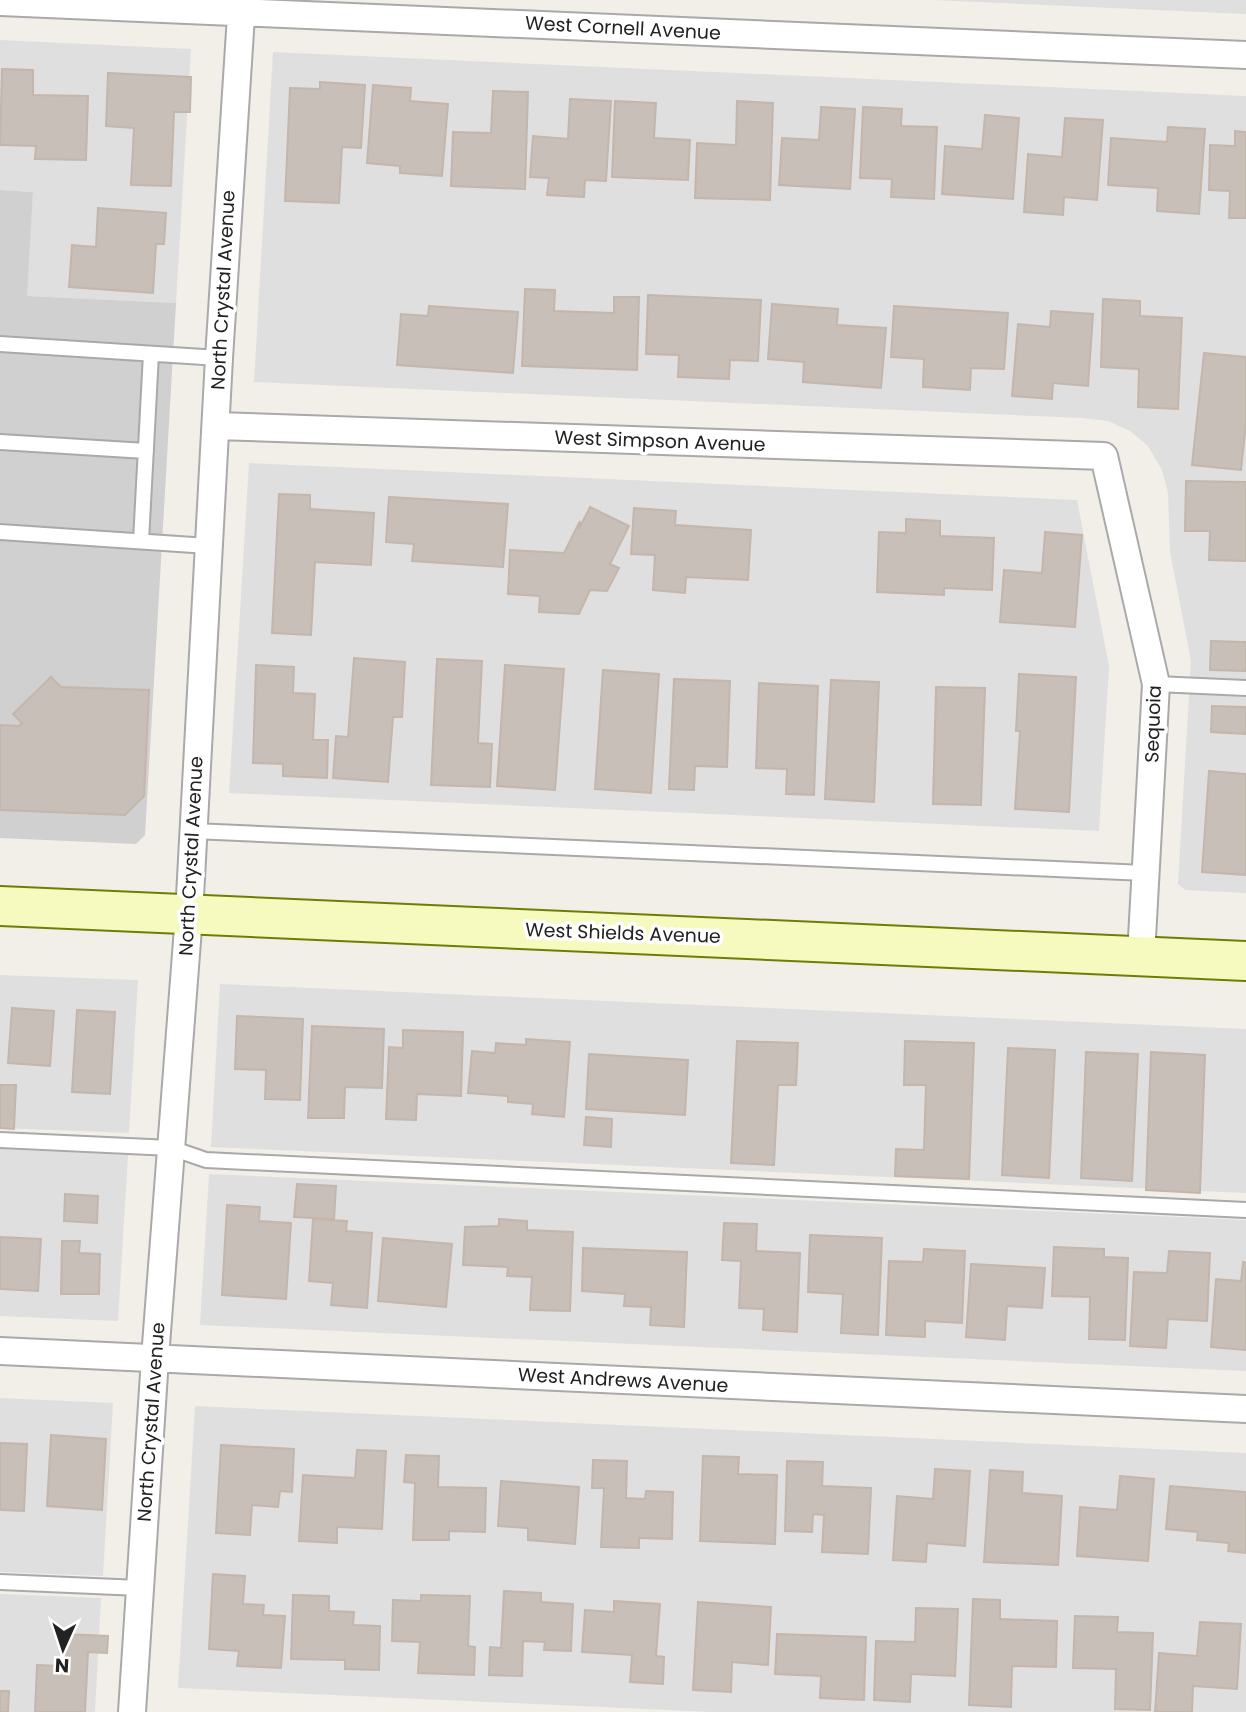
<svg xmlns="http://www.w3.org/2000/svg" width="1246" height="1712" font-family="Poppins,sans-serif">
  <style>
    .residential { fill: #e0dfdf }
    .religious { fill: #d0d0d0 }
    .building { fill: #c7bfb8; stroke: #c4b6ab; stroke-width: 2 }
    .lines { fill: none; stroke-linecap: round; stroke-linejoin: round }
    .service-casing { stroke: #a9a9a9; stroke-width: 18 }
    .minor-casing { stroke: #a9a9a9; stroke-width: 30 }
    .secondary-casing { stroke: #707d05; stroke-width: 42 }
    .service { stroke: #fff; stroke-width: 14 }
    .minor { stroke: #fff; stroke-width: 26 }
    .secondary { stroke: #f7fabf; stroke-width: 38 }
    .labels { text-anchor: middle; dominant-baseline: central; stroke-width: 7; stroke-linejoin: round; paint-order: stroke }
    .street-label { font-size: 19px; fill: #222; stroke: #fff }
  </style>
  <rect width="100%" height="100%" fill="#f2efe9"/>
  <path class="residential" d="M931 0H1246V14L1089 7Z
    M0 40 191 49 176 303 26 296 33 192 0 190Z
    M273 52 1246 96V893L1185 890 1178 884 1191 661 1170 552 1168 493 1162 470 1148 446 1130 431 1108 421 1082 418 254 382Z
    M249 463 1077 500 1109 666 1099 831 229 793Z
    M0 975 138 980 129 1133 0 1128Z
    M220 984 1246 1029V1193L211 1147Z
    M0 1149 128 1155 118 1321 0 1316Z
    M209 1174 1246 1220V1371L200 1325Z
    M0 1398 113 1403 103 1576 0 1572Z
    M195 1406 1246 1453V1712H711L178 1688Z
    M0 1594 101 1598 95 1712H0Z"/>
  <path class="religious" d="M0 190 33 192 27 296 176 303 145 835 136 844 0 838Z"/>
  <path class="building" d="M2 69 33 70V95L88 96 86 160 35 159 36 146 0 145Z
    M108 73 191 77 190 112H174L171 186 131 185 134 128 106 126Z
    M320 82 365 85 361 148 342 147 339 203 285 201 290 88 320 89Z
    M373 85 411 88 410 101 448 104 442 176 400 173V166L367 163Z
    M493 91 528 92 525 189 451 186 453 132 491 133Z
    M570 99 611 101 606 181 585 180 584 197 547 195 549 178 530 177 533 136 568 139Z
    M615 101 656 103 654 138 690 140 688 180 612 177Z
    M737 101 773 103 770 200 695 198 697 143 736 145Z
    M821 107 855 109 850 189 779 185 782 138 819 140Z
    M863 107 902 109 901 126 937 127 934 199 891 197 892 179 860 178Z
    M985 115 1019 118 1013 199 942 194 945 146 982 149Z
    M1065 118 1103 120 1097 200 1064 197 1063 215 1024 212 1028 154 1062 157Z
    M1168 127 1205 129 1199 214 1157 211 1158 188 1108 185 1111 138 1167 142Z
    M1235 131 1246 132V218H1229L1230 191 1209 190 1210 145 1235 146Z
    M98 208 166 213 164 244H156L153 293 69 287 72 245 96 247Z
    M525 289 555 290 554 311 614 313V297H639L637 370 522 366Z
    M648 295 761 300 758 361 730 360 729 379 678 377 679 355 646 354Z
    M1103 299 1140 301V316L1182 318 1178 409 1138 407 1139 369 1101 367Z
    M772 304 838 309 837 325 886 328 881 388 803 382 804 362 768 359Z
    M429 306 518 312 513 373 397 365 401 314 428 316Z
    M894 306 1008 313 1004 369 971 368 970 390 923 387 924 359 891 357Z
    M1051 311 1093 314 1088 386 1053 383 1052 399 1012 396 1018 324 1050 327Z
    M1204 353 1246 357V422L1241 470 1192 465Z
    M1186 481 1246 482V561L1209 560 1210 531H1185Z
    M279 494 310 495V509L374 513 371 565 315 562 311 635 272 633Z
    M389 497 508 504 503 567 412 561 414 544 386 542Z
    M590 507 629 526 610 564 619 568 607 591 590 590 579 614 539 612 540 596 508 594 510 550 564 553 580 521 579 529Z
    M634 508 676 511 675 525 751 530 748 580 686 577 685 593 653 590 655 555 631 554Z
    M906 519 940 521V536L994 538 992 590 944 588V595L877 592 879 532 906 533Z
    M1045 532 1082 535 1075 627 1000 622 1004 570 1042 573Z
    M1211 641 1246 642V671L1210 670Z
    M354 658 405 662 402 717H393L388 782 333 778 336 736 348 737Z
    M437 659 482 661 478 743 492 744 490 787 431 785Z
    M256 665 294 667 293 693 315 694 313 740H328L327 778 283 776V764L253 763Z
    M505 665 564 669 555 790 497 786Z
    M603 670 659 674 651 793 595 789Z
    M1019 674 1076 677 1069 812 1015 809 1020 731H1016Z
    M51 677 61 687 149 690 144 796 125 815 0 810V725L19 726 22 723 13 714Z
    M674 679 730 681 727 767 695 766 694 790 669 789Z
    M831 680 879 682 874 802 825 799Z
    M759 683 818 686 814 795 786 794 787 769 756 768Z
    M936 687 985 688 981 805 933 804Z
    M1212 706 1246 707V734L1211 732Z
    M1209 771 1246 774V875L1202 872Z
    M12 1008 54 1011 50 1066 8 1063Z
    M77 1010 115 1012 110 1094 72 1092Z
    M237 1016 303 1019 300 1100 265 1099 266 1070 235 1069Z
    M312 1026 384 1029 382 1088 345 1087 344 1118H308Z
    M403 1030 463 1032 461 1096 417 1094 416 1120 386 1119 389 1047 403 1048Z
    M526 1039 570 1042 564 1117 532 1114 533 1104 508 1102V1096L468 1093 472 1051 495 1053 496 1043 526 1045Z
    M737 1041 798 1043 796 1085H778L774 1165 731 1163Z
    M905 1041 974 1043 969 1179 895 1176 896 1149 924 1150 926 1085H904Z
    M1008 1048 1055 1050 1049 1178 1002 1175Z
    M1086 1052 1138 1054 1132 1181 1081 1178Z
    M1151 1052 1205 1055 1200 1193 1146 1190Z
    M589 1054 688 1060 685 1115 586 1109Z
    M0 1085H16L14 1129 0 1128Z
    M586 1117 612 1119 611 1147 584 1145Z
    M297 1184 336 1186 334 1219 294 1217Z
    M65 1194 98 1196 97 1223 64 1221Z
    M227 1205 260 1207 259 1221 291 1223 286 1299 222 1295Z
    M313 1219 347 1221 346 1231 372 1233 367 1308 331 1305 333 1283 309 1281Z
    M499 1219 527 1221V1230L573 1232 570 1311 530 1310 532 1277 507 1276 508 1267 463 1265 465 1227 499 1226Z
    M724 1223 757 1224 756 1251 800 1253 797 1332 763 1330 764 1309 739 1308 741 1261 722 1260Z
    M810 1235 882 1238 878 1335 841 1333 843 1294 808 1292Z
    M0 1237 41 1239 38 1291 0 1289Z
    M383 1238 452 1244 446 1307 378 1301Z
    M62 1241H80L79 1253 100 1254 99 1294H61Z
    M1054 1247 1104 1249V1257L1128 1258 1125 1340 1089 1339 1090 1297 1052 1296Z
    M583 1248 687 1252 684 1327 650 1325 651 1307 624 1306 625 1294 582 1291Z
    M924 1249 965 1251 962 1323 925 1321V1337L886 1335 889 1261 923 1262Z
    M1169 1251 1210 1253 1207 1321 1168 1319 1166 1348 1130 1346 1134 1272 1167 1273Z
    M1243 1262 1246 1263V1350L1211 1347 1216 1279 1241 1281Z
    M971 1264 1045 1268 1042 1308 1007 1306 1005 1340 966 1337Z
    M51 1435 106 1439 102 1510 47 1506Z
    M0 1443 27 1444 24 1511 0 1510Z
    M221 1445 294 1449 292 1492 280 1491 278 1507 252 1505 250 1535 216 1533Z
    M357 1450 386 1451 382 1529 337 1527V1543L299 1541 303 1475 355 1478Z
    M406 1455 439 1456 438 1487 486 1488 485 1532 449 1531V1540H413L415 1483 404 1482Z
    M703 1456 739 1457 738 1474 777 1475 775 1544 700 1541Z
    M593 1460 627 1461 626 1498 645 1499 646 1491 673 1492 672 1539 639 1538V1548L601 1547 604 1488H592Z
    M787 1461 823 1462 822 1486 871 1488 868 1554 822 1552 824 1515 813 1514 812 1532 785 1531Z
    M935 1469 970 1471 965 1546 927 1543 926 1562 893 1560 897 1496 933 1499Z
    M990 1470 1023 1472 1022 1493 1062 1496 1058 1565 984 1562Z
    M1120 1476 1154 1479 1148 1561 1077 1556 1080 1507 1117 1510Z
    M501 1481 579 1487 575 1544 528 1540V1528L498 1526Z
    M1170 1486 1246 1492V1553L1228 1551 1229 1543 1197 1540 1198 1532 1166 1529Z
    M213 1574 245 1576 243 1604 264 1605 263 1615 285 1616 281 1668 237 1666 239 1651 209 1649Z
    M504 1591 541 1593V1602L573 1604 571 1651 544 1650 545 1642 523 1641 522 1676 489 1675 490 1647 501 1648Z
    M293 1595 329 1596V1611L354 1612 353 1625 380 1626 379 1670 345 1669V1660L291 1659Z
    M421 1595 470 1596 468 1646 475 1647 474 1675 418 1673 420 1642 392 1641 393 1600 421 1601Z
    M973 1599 1000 1600V1619L1057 1621 1056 1667 1012 1666 1011 1707 969 1705Z
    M614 1601 660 1604 656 1656 664 1657 663 1684 630 1682 632 1655 582 1652 585 1610 614 1612Z
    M698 1602 771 1607 768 1665 732 1662 731 1692 693 1690Z
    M916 1608 958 1609 955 1676 911 1674 910 1702 874 1700 876 1641 915 1642Z
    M1075 1616 1118 1617 1117 1632 1153 1633 1150 1710 1115 1709 1116 1669 1073 1668Z
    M1200 1622 1241 1624 1237 1689 1193 1686 1192 1712H1155L1159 1653 1197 1656Z
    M64 1634 108 1636 107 1653 88 1652 85 1712H35L37 1665 62 1666Z
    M777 1634 866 1637 864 1700 820 1698 821 1676 775 1674Z
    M0 1691H9L8 1712H0Z"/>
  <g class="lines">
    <defs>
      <path id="service" d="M0 344 219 358
        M0 442 146 451
        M0 532 208 546
        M141 541 151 354
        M1156 684 1246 688
        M193 831 1145 873
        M0 1140 171 1148 206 1160 1246 1210
        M0 1582 140 1588"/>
      <path id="minor" d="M0 2 1246 55
        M216 426 1104 456 1156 684 1141 956
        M0 1351 1246 1409
        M132 1712 155 1358 189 915 219 358 242 0"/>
      <path id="secondary" d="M0 906 1246 961"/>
    </defs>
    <use href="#service" class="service-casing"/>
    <use href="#minor" class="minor-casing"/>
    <use href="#secondary" class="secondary-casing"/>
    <use href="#service" class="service"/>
    <use href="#minor" class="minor"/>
    <use href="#secondary" class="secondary"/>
  </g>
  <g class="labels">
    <g class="street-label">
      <text transform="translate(623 28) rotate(3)">West Cornell Avenue</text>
      <text transform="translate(223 290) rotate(-87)">North Crystal Avenue</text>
      <text transform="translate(660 441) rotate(2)">West Simpson Avenue</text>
      <text transform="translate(1153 724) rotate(-88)">Sequoia</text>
      <text transform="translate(191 856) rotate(-87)">North Crystal Avenue</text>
      <text transform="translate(623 933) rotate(2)">West Shields Avenue</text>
      <text transform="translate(623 1380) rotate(3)">West Andrews Avenue</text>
      <text transform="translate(151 1422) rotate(-86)">North Crystal Avenue</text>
    </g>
  </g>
  <g transform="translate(63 1649) rotate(183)" stroke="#ffffff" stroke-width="5" paint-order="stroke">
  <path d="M0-5L12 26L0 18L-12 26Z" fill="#222222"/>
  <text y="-10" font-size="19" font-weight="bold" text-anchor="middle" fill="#222222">N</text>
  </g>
</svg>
